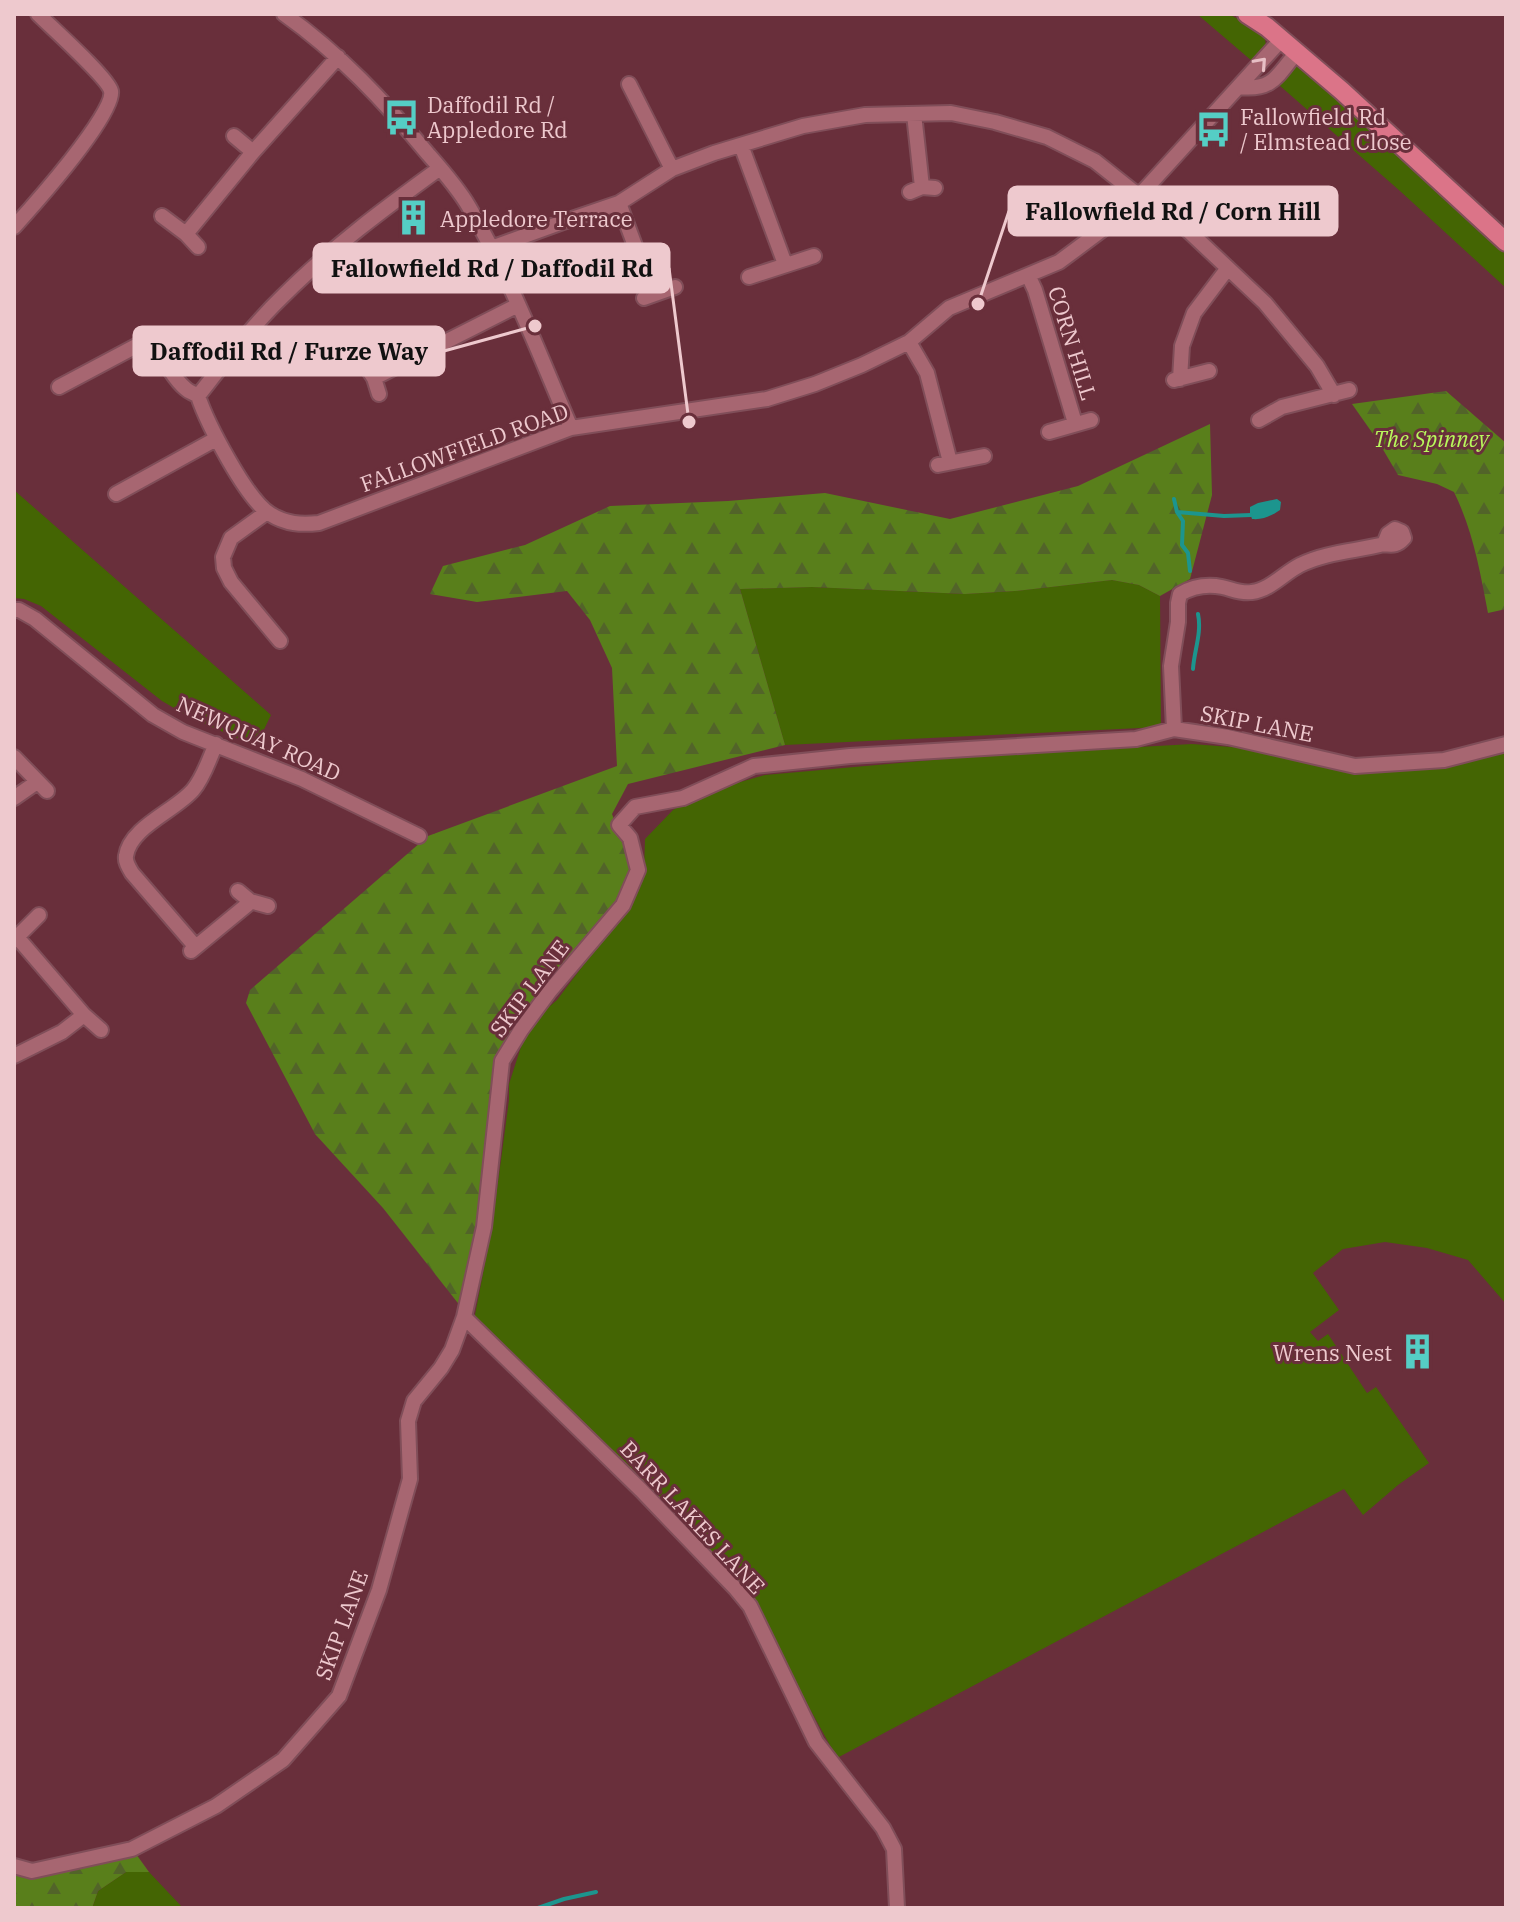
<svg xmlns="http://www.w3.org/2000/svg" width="1520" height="1922" font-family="'IBM Plex Serif',serif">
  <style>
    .green { fill: #446503 }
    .forest { fill: url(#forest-firs) }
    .water { fill: #1c958e }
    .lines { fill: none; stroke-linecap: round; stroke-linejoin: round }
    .stream { stroke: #1c958e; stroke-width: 4 }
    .minor-casing { stroke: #804e59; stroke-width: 18 }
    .major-casing { stroke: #804e59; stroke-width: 22 }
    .minor { stroke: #a76671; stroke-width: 14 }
    .major { stroke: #db7488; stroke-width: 18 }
    .oneway { stroke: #e7bfc5 }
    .labels { text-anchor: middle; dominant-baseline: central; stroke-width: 6; stroke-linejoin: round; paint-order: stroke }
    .poi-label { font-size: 22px; fill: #eec9ce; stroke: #692f3b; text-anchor: start }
    .street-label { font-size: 22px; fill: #eec9ce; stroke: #692f3b }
    .park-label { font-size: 22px; font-style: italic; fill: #b8f85c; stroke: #692f3b }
    .leader { fill: none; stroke: #eec9ce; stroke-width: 3 }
    .callout-dot { fill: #eec9ce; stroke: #692f3b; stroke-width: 3 }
    .callout { fill: #eec9ce; stroke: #eec9ce; stroke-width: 3 }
    .callout-label { font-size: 24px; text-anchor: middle; font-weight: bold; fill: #111 }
  </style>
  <defs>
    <pattern id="forest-firs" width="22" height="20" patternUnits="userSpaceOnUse" patternTransform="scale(2)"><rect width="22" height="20" fill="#597f1b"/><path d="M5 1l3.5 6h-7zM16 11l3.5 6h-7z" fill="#526429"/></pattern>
  </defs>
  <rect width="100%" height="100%" fill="#692f3b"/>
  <path class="green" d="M1197 14H1229L1264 34 1266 45 1252 61Z
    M1300 62 1506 250V288L1400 191 1279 85 1293 67Z
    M14 490 271 715 256 746 193 719 162 701 41 606 24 599 14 598Z
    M1112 580 1139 585 1160 596 1161 727 785 745 740 589 812 587 965 594 1015 591Z
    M1192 744 1244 748 1363 774 1459 763 1506 753V1304L1468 1260 1427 1248 1385 1242 1343 1249 1313 1273 1339 1310 1310 1332 1318 1341 1328 1334 1367 1393 1376 1387 1429 1463 1398 1485 1363 1515 1344 1489 837 1758 779 1653 755 1604 616 1455 474 1320 492 1227 509 1100V1084L528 1025 557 1000 624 911 644 872 645 839 673 810 705 792 765 775 966 757Z
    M126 1872H149L183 1908H92L98 1891Z"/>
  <path class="forest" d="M1446 391 1506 443V609L1488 613C1480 571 1473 531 1454 492L1437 484 1398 475 1378 441 1352 404Z
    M1210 424 1212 495 1190 579 1160 596 1139 585 1112 580 1015 591 965 594 812 587 740 589 785 745 628 784 612 814 632 868 618 902 500 1054 479 1226 461 1307 383 1208 315 1134 246 1003 250 990 428 836 617 766 612 668 590 620 567 591 477 602 430 594 443 566 525 545 610 506 728 501 825 493 950 519 1078 486Z
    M136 1854 149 1872H126L98 1891 92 1908H14V1872Z"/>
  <path class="water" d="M1277 499 1281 502 1280 510C1271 516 1263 520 1252 519L1250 513V507L1258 503Z"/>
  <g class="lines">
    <path class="stream" d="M1174 499 1177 512 1183 521 1182 545 1188 553 1190 571
      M1177 512 1224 516 1251 515
      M1193 669C1194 651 1202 633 1198 614
      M538 1908 564 1899 596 1892"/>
    <defs>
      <path id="minor" d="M284 14C339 53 385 102 428 154 442 170 458 188 469 207 510 277 539 354 571 428
        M629 84 672 169
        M1239 87C1273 91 1277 76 1297 52
        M914 114 922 187
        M234 136 253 152
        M741 145 785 264
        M1145 190 1265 303 1317 366 1334 395
        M910 192 922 187 935 188
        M619 203 653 294
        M162 216 186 234 198 247
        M14 227C32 207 116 113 111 91 108 78 51 27 38 14
        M186 234 253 152 338 57
        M491 248 563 222 619 203 672 169 714 153 803 126 865 115 951 113 995 122 1047 137 1095 161 1139 196
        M1028 275 1035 290 1075 423
        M749 277 814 256
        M644 298 675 287
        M909 342 927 373 950 462
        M368 369 374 378 379 394
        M374 378 518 305
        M1180 379 1182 346 1194 313 1228 268
        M1174 380 1209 371
        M59 387 138 345C166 350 167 374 186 389 189 392 194 393 198 396
        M198 396C207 423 246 499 270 514 286 524 301 525 319 523L571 428 767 399 815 384 862 365 909 342 949 308 1059 262 1114 221 1139 196 1282 39
        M198 396C224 363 252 326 282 297 331 248 385 208 440 168
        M1259 420 1282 407 1349 390
        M1049 432 1091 420
        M938 465 984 456
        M116 494 216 439
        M267 512 231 538 223 557 224 568 231 582 280 641
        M14 610H19L35 619 153 715 183 732 302 779 419 836
        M1174 729 1171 666 1178 622V603L1180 594C1192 587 1207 584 1222 587 1232 589 1241 594 1252 592 1270 590 1284 573 1300 565 1326 552 1357 551 1384 544L1388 534 1395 529 1402 532 1404 538C1398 545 1393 546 1384 544
        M14 757 47 791
        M14 798 37 782
        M238 891 250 901 268 906
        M17 937 84 1015 101 1030
        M14 940 39 915
        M195 946 132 873C129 868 125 862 126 856 130 827 175 811 193 790 204 777 209 759 216 744
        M191 951 247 905 250 901
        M14 1056 62 1032 84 1015
        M464 1317 641 1490 736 1589 750 1606 816 1742 883 1828 894 1849 897 1908
        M14 1866 32 1871 132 1849 216 1806 283 1760 339 1696 379 1590 410 1479 408 1421 414 1401 441 1368 452 1350 464 1317 484 1227 502 1061 521 1030 549 992 623 905 638 870 630 838 619 825 635 807 683 798 754 766 850 756 1136 739 1174 729 1228 737 1355 766 1444 760 1506 744"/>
      <path id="major" d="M1247 14 1267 27 1342 91 1506 242"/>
    </defs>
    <use href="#minor" class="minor-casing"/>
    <use href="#major" class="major-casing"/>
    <use href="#minor" class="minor"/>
    <use href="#major" class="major"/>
  </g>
  <defs><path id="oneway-chevron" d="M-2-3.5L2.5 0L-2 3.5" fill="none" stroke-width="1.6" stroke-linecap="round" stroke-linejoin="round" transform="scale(2)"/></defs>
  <use class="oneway" href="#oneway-chevron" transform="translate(1261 63) rotate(-48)"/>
  <defs>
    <symbol id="bus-bare" viewBox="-9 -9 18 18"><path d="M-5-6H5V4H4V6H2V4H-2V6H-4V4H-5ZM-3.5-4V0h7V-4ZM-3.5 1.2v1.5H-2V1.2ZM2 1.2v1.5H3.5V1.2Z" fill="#55cec5" stroke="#692f3b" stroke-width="2.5" paint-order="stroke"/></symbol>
    <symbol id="building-bare" viewBox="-9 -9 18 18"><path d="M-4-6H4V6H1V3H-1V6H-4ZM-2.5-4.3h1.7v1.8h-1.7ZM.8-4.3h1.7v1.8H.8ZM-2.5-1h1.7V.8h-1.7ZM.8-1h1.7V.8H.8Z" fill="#55cec5" stroke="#692f3b" stroke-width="2.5" paint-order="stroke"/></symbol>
  </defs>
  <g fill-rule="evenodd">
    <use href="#bus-bare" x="376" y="92" width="51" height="51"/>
    <use href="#bus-bare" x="1188" y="104" width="51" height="51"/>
    <use href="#building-bare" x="388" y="192" width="51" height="51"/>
    <use href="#building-bare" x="1392" y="1326" width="51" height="51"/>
  </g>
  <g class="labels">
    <g class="poi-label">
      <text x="427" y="104">Daffodil Rd /<tspan x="427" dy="25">Appledore Rd</tspan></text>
      <text x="1240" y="116">Fallowfield Rd<tspan x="1240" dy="25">/ Elmstead Close</tspan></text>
      <text x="440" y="218">Appledore Terrace</text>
      <text x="1392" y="1352" text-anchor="end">Wrens Nest</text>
    </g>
    <g class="street-label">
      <text transform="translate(1073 343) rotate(73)">CORN HILL</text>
      <text transform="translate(464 447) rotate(-20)">FALLOWFIELD ROAD</text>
      <text transform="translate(1257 723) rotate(11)">SKIP LANE</text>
      <text transform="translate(259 738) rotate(24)">NEWQUAY ROAD</text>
      <text transform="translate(529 988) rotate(-53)">SKIP LANE</text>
      <text transform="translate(693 1517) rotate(47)">BARR LAKES LANE</text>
      <text transform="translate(341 1625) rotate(-70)">SKIP LANE</text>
    </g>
    <g class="park-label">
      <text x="1431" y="438">The Spinney</text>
    </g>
  </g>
  <path class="leader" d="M978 304L1009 211M689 422L669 268M535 326L444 351"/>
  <g class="callout-dot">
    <circle cx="978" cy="304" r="8"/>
    <circle cx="689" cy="422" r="8"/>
    <circle cx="535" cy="326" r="8"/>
  </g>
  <g class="callout">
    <rect x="1009" y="187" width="328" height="48" rx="8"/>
    <rect x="314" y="244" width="355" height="48" rx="8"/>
    <rect x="134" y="327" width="310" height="48" rx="8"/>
  </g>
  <g class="callout-label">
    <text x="1173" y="220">Fallowfield Rd / Corn Hill</text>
    <text x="492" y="277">Fallowfield Rd / Daffodil Rd</text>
    <text x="289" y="360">Daffodil Rd / Furze Way</text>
  </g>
  <rect width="1520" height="1922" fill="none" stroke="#eec9ce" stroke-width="32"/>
</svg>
